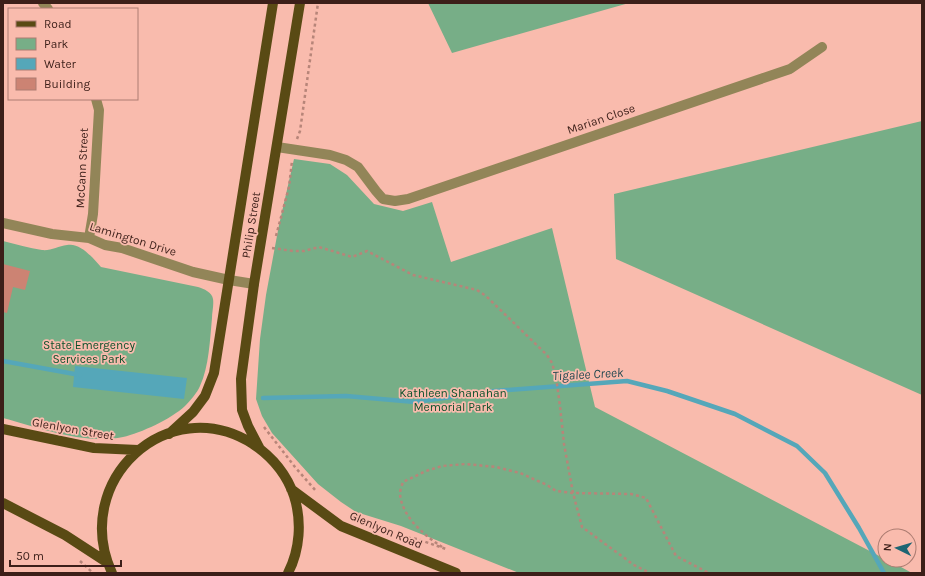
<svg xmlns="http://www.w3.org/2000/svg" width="925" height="576" font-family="Karla,sans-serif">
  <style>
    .green { fill: #77ae87 }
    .water { fill: #55a7b9 }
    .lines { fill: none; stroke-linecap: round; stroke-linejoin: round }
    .stream { stroke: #55a7b9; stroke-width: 4.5 }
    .building { fill: #cc8373 }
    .path { stroke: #b78579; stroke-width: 2.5; stroke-dasharray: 3 3; stroke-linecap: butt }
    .minor { stroke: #928558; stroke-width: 10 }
    .major { stroke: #594a14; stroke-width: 10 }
    .labels { text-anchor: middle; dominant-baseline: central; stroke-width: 3.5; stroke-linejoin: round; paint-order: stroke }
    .street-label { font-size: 12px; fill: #3c1f19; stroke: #f9bbad }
    .park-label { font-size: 12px; fill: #0c512b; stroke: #f9bbad }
    .water-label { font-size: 13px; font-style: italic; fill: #224850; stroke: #f9bbad }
  </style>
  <rect width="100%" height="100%" fill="#f9bbad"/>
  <path class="green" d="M428 3H629L452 53Z
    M922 121V395L616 259 614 194Z
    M294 159 330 164 347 175 374 204 403 211 432 202 451 262 552 228 595 407 885 559V560H888L912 573H519L401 526 356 512 341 502 318 484 272 433 262 416 256 399 260 339 266 295 279 225Z
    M3 241C16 244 29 248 42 250 51 251 58 246 67 245 80 242 93 258 101 267L198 287C204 289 212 292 213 299 214 305 212 312 212 318 210 339 209 367 200 386 197 393 190 401 185 406 171 419 141 433 123 437 84 445 40 428 3 418Z"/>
  <path class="water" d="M75 366 187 378 184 399 73 387Z"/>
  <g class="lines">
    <path class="stream" d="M3 361 80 375
      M263 398 346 396 415 402 494 391 627 381 667 391 735 414 797 446 825 473 859 528 884 573"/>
  </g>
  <path class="building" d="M3 264 30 271 25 290 13 287 7 313 3 312Z"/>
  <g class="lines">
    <path class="path" d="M297 139 300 131 318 3
      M276 236 289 187 292 161
      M272 248 293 251H304L319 247 352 257 367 251 413 275 477 290 486 296 547 355 552 363 556 377 560 406 564 444 573 493 582 527 634 565 650 573
      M264 427 295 467 316 491
      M402 537 417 539 446 549
      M442 547C424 535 402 517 400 494 400 490 402 485 403 482L426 471 442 466 466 464 496 467 520 473 547 485 556 491 573 493 631 494 646 498 676 556 709 573
      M80 561 93 573"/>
    <path class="minor" d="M43 3 48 9
      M277 147 330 155 346 160 358 167 376 191 383 199 395 201 408 199 790 69 822 47
      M3 223 52 234 89 238 105 245 122 248 193 272 229 280 254 284
      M89 238 93 214 99 110 96 99"/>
    <path class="major" d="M3 429 94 448 138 450
      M169 434 193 412 205 396 214 373 273 3
      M260 449 248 426 242 410 241 379 254 284 300 3
      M291 489 341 526 456 573
      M3 503 65 535 108 563
      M112 573C70 481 168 390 253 444 272 457 287 475 294 496 302 521 300 550 288 573"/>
  </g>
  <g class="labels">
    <g class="street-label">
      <text transform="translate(601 119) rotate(-19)">Marian Close</text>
      <text transform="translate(82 168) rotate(-87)">McCann Street</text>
      <text transform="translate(251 225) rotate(-81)">Philip Street</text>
      <text transform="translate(133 239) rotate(17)">Lamington Drive</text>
      <text transform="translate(73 429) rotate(10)">Glenlyon Street</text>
      <text transform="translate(386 530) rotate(23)">Glenlyon Road</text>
    </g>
    <g class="park-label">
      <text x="89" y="345">State Emergency<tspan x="89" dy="14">Services Park</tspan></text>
      <text x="453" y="393">Kathleen Shanahan<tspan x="453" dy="14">Memorial Park</tspan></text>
    </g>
    <g class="water-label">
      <text transform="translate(588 374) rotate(-3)">Tigalee Creek</text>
    </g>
  </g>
  <rect width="925" height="576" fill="none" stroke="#3c1f19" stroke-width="8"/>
  <rect x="8" y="8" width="130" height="92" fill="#f9bbad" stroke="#ad7d72"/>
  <rect x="16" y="21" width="20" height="6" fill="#594a14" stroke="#ad7d72"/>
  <text x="44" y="28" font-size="12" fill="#3c1f19">Road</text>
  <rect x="16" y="38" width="20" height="12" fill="#77ae87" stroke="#ad7d72"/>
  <text x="44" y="48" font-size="12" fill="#3c1f19">Park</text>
  <rect x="16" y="58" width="20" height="12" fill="#55a7b9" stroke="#ad7d72"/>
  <text x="44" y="68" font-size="12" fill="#3c1f19">Water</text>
  <rect x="16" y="78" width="20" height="12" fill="#cc8373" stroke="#ad7d72"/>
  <text x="44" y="88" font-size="12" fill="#3c1f19">Building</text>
  <g transform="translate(897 548) rotate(275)"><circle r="19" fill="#f9bbad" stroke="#ad7d72"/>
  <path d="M0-3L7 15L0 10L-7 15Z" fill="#1d6573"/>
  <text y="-6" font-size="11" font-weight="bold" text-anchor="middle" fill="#3c1f19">N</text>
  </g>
  <path d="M10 560v6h111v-6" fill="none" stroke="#3c1f19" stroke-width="2"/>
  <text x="16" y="560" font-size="12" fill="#3c1f19" stroke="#f9bbad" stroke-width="3" paint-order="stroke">50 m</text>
</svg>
